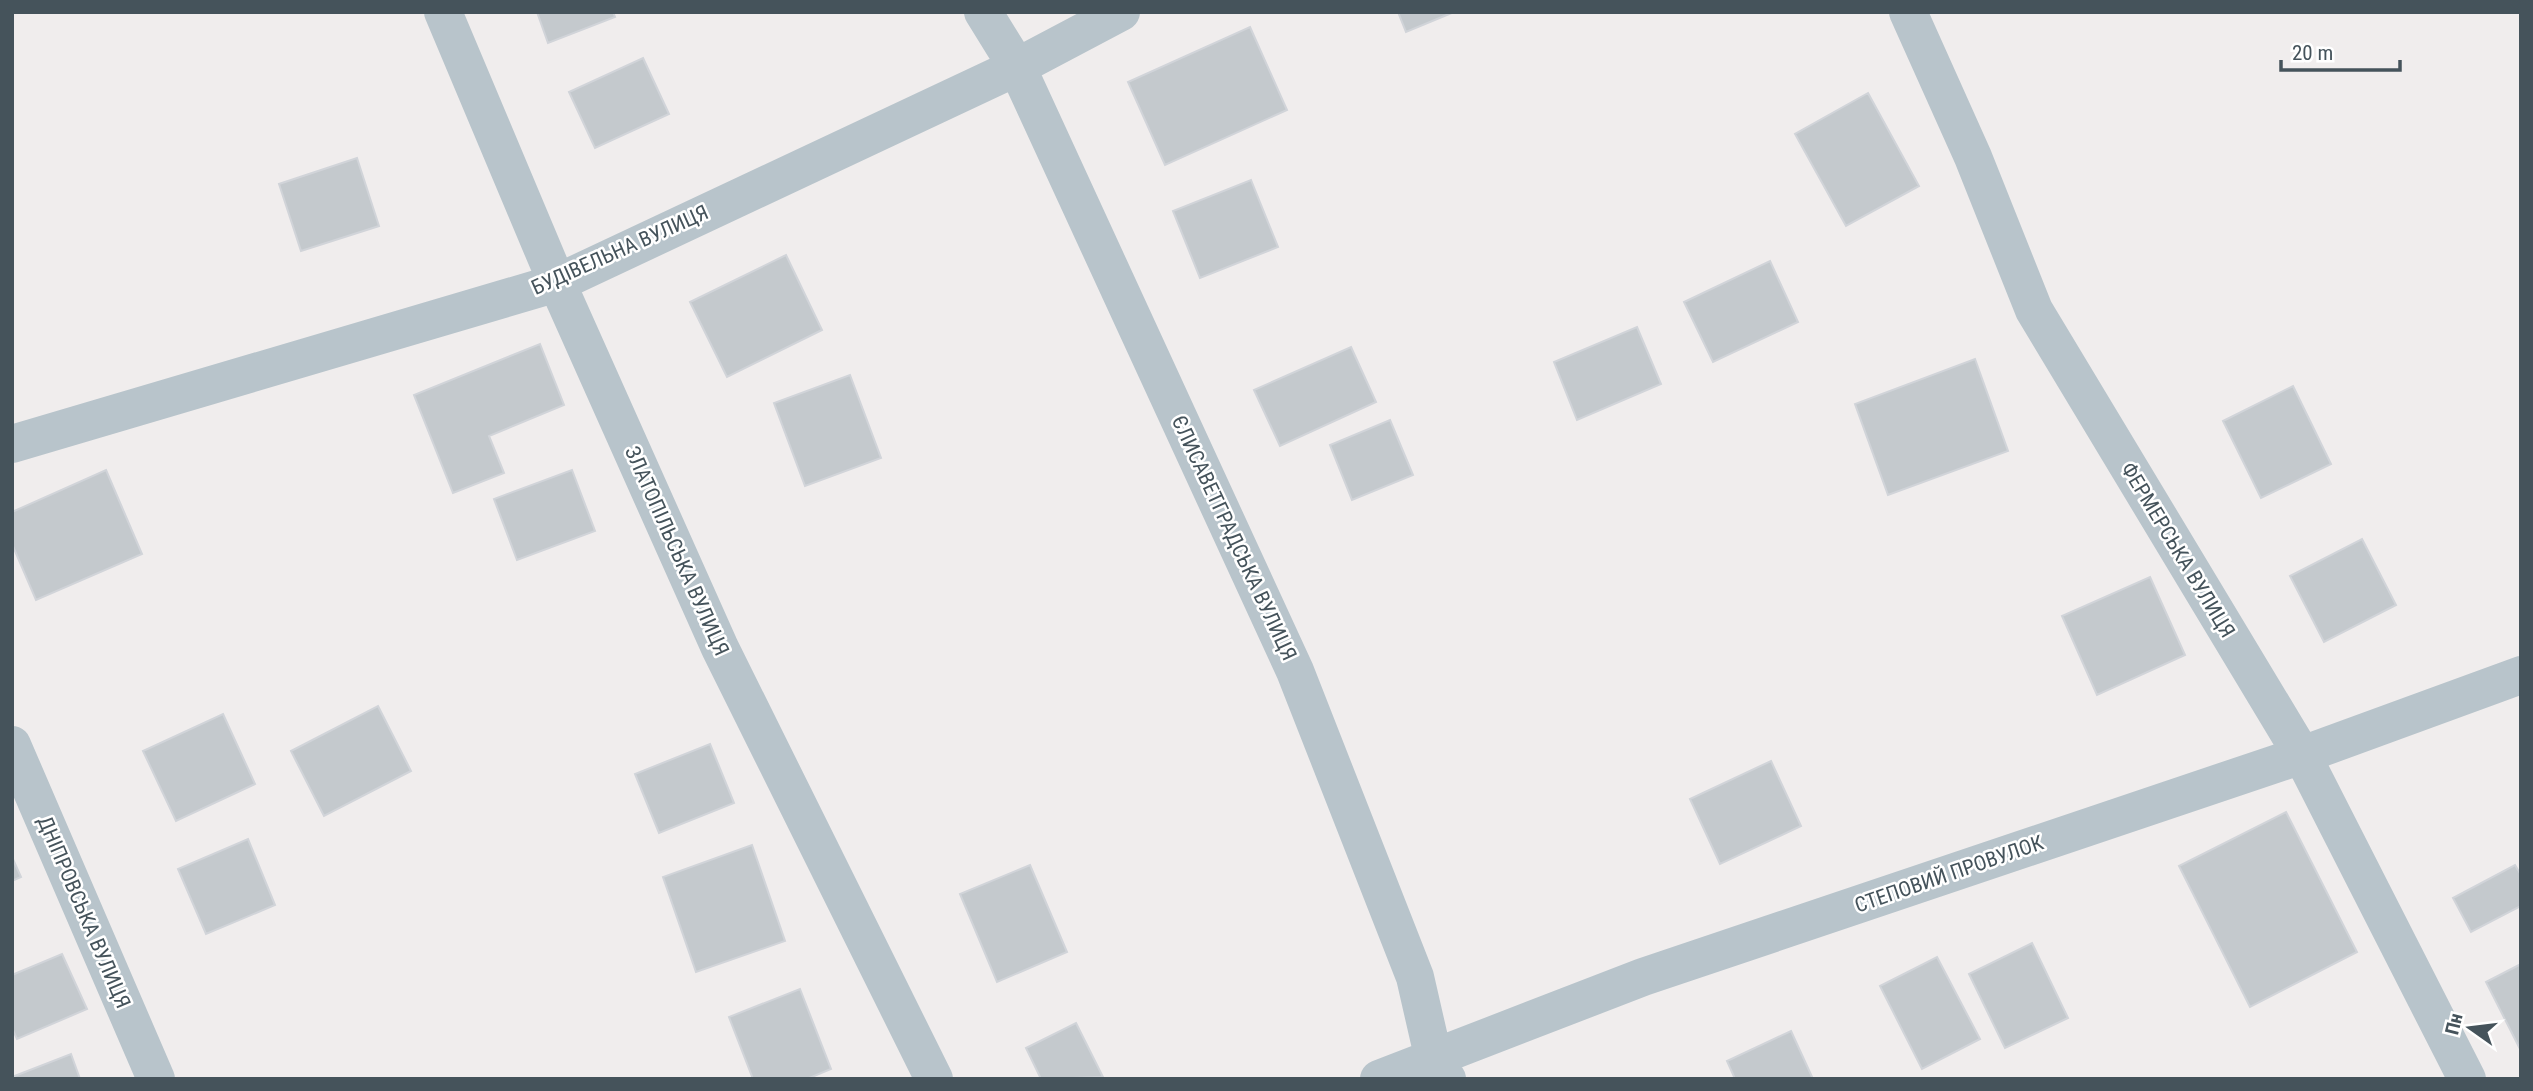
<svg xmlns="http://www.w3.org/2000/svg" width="2533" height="1091" font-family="'Roboto Condensed',sans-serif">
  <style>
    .building { fill: #c4c9cd; stroke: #d1d4d9; stroke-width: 2 }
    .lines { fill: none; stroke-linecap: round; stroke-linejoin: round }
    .minor { stroke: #b8c4cb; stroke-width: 38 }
    .labels { text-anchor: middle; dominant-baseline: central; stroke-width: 5; stroke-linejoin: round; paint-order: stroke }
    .street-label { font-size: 21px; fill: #45535b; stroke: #fff }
  </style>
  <rect width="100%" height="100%" fill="#f0eded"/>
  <path class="building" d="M537 12H613L615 17 548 43Z
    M1398 12H1454L1406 32Z
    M1250 27 1287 110 1165 165 1128 82Z
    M643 58 669 114 595 148 569 92Z
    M1868 93 1919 186 1846 226 1795 134Z
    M357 158 379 226 301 251 279 184Z
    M1251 180 1278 247 1200 278 1173 211Z
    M786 255 822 330 727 377 690 302Z
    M1770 261 1798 322 1713 362 1684 302Z
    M1637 327 1661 384 1577 420 1554 362Z
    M540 344 564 405 489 436 504 473 453 493 414 395Z
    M1351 347 1376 402 1280 446 1254 390Z
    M1975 359 2008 451 1888 495 1855 404Z
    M850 375 881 458 805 486 774 403Z
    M2293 386 2331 464 2261 498 2223 421Z
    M1390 420 1413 475 1352 500 1330 445Z
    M106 470 142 554 36 600 12 544V512Z
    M572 470 595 531 517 560 494 499Z
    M2362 539 2396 605 2324 642 2290 576Z
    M2150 577 2185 655 2097 695 2062 616Z
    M378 706 411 771 324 816 291 751Z
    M223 714 255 784 176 821 143 751Z
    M710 744 734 803 659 833 635 774Z
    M1771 761 1801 826 1720 864 1690 799Z
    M2286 812 2357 952 2250 1007 2179 866Z
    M248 839 275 905 206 934 178 869Z
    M752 845 785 941 696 972 663 877Z
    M12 857 21 877 12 881Z
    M1030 865 1067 952 997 982 960 894Z
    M2515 865 2521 875V906L2471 932 2453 898Z
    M2032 943 2068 1018 2005 1048 1969 974Z
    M62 954 87 1009 17 1039 12 1028V975Z
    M1937 957 1980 1039 1922 1069 1880 986Z
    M2521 964V1049H2520L2486 982Z
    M800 989 831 1069 807 1079H753L729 1017Z
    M1076 1023 1103 1077 1041 1079 1026 1048Z
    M1791 1031 1813 1079H1735L1727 1061Z
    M71 1054 80 1079H12V1077Z"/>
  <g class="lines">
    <path class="minor" d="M443 12 557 283 720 648 934 1079
      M983 12 1017 67 1295 671 1415 977 1434 1060 1447 1079
      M1908 12 1973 157 2034 310 2302 755 2467 1079
      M12 444 557 283 1017 67 1121 12
      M12 745 156 1079
      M1379 1079 1643 977 2302 755 2521 675"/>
  </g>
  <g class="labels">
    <g class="street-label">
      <text transform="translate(620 250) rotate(-24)">БУДІВЕЛЬНА ВУЛИЦЯ</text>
      <text transform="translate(1234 538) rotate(65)">ЄЛИСАВЕТГРАДСЬКА ВУЛИЦЯ</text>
      <text transform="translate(2178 550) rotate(59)">ФЕРМЕРСЬКА ВУЛИЦЯ</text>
      <text transform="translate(677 551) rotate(66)">ЗЛАТОПІЛЬСЬКА ВУЛИЦЯ</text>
      <text transform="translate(1949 874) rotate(-19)">СТЕПОВИЙ ПРОВУЛОК</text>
      <text transform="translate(84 912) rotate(67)">ДНІПРОВСЬКА ВУЛИЦЯ</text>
    </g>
  </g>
  <rect width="2533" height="1091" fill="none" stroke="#45535b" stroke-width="28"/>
  <g transform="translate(2470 1028) rotate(284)" stroke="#ffffff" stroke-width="5" paint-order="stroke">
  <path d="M0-5L12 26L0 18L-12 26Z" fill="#45535b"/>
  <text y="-10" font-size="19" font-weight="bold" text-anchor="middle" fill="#45535b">Пн</text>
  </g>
  <path d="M2281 60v10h119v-10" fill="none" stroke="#45535b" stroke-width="3.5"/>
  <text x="2292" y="60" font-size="21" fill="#45535b" stroke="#ffffff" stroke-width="5" paint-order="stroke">20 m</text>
</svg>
